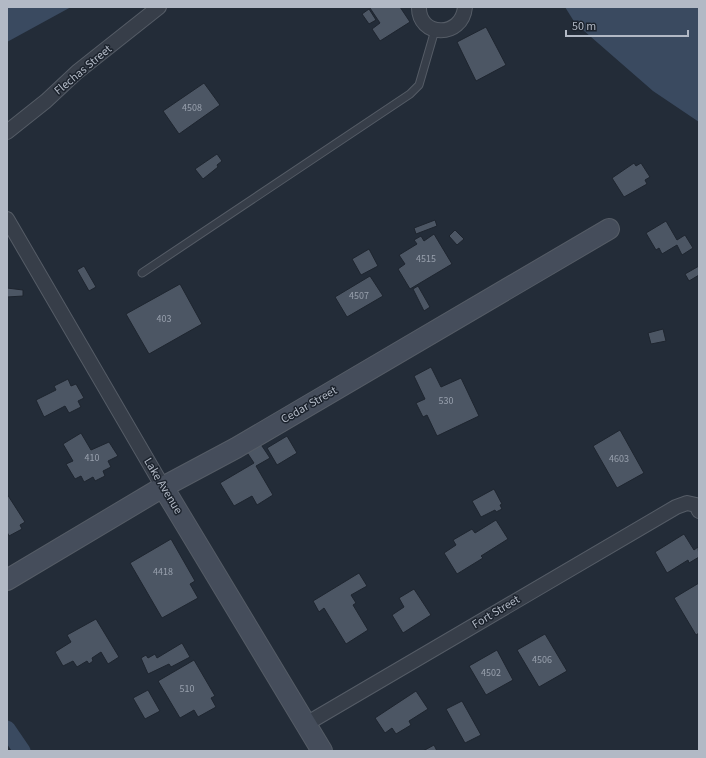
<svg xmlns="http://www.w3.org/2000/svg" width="706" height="758" font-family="'Source Sans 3',sans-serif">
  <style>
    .water { fill: #3a4a60 }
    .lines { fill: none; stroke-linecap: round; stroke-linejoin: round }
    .canal { stroke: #3a4a60; stroke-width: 17 }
    .building { fill: #4c5664; stroke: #1e252f }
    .lane-casing { stroke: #555c66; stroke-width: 9 }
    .street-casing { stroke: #555c66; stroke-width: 16 }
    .secondary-casing { stroke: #555c66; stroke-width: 22 }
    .lane { stroke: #373e49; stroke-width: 7 }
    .street { stroke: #373e49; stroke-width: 14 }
    .secondary { stroke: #454d5b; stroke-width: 20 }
    .labels { text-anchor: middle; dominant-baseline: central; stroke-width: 3; stroke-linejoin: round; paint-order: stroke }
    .number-label { font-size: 10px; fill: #98a0ad }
    .street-label { font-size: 12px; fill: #b2b9c5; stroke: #1c232d }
  </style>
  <rect width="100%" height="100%" fill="#232c38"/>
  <path class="water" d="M7 7H71L7 42Z
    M565 7H699V122L653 91 575 23Z"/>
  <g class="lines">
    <path class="canal" d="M7 729 22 751"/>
  </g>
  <path class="building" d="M371 7H400L410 22 380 41 372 29 380 23 370 8Z
    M369 9 376 20 369 24 362 14Z
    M486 27 506 65 476 81 457 42Z
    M204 83 220 105 179 134 163 111Z
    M217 154 222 161 217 165 218 167 203 179 195 169Z
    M634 163 636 166 641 163 650 177 645 180 647 184 624 197 612 178Z
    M435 220 437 226 416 234 414 228Z
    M666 221 677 240 685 235 693 248 682 255 677 245 662 254 659 248 656 250 646 233Z
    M455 230 464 239 457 245 449 236Z
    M434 234 452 264 410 289 398 269 405 264 399 255 417 244 414 240 421 236 424 241Z
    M369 249 378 266 361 275 352 259Z
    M84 266 96 287 89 291 77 270Z
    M699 266V275L689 281 685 274Z
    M370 276 383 296 347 317 335 297Z
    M180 284 202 324 149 354 126 314Z
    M418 286 430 307 424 311 413 289Z
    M7 288 23 290V296L7 297Z
    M663 329 666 341 651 344 648 333Z
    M431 367 441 387 461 378 479 416 437 436 427 415 423 417 416 403 425 399 414 376Z
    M68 379 71 386 76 384 84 398 78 401 81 407 69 413 65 406 44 417 36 400 56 390 54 386Z
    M620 430 644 473 617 488 593 446Z
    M81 433 91 450 109 442 118 456 108 461 111 467 103 471 105 476 95 481 93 477 84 482 81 476 75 479 66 464 73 461 63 444Z
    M287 436 297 453 277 465 267 448Z
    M260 443 270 458 256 466 273 495 257 505 252 496 234 506 220 483 254 463 246 451Z
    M494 489 502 504 500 505 502 509 496 512 495 510 481 517 472 501Z
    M7 494 25 522 20 525 22 529 9 536 7 532Z
    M496 520 508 539 481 556 483 558 457 574 444 553 456 545 453 540 472 529 475 533Z
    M684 534 694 550 698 547 699 557 689 563 688 560 667 573 655 552Z
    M171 539 195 581 190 584 198 598 162 618 130 563Z
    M359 573 367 586 351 595 356 603 353 605 368 630 346 644 324 608 319 612 313 601Z
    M699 583V633L696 635 674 598Z
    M414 589 431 615 403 633 392 615 404 607 399 598Z
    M96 619 119 657 108 664 101 652 92 658 93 661 89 664 87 661 77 667 73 661 63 666 55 652 71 642 67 635Z
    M545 634 567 671 539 687 517 650Z
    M182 643 190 657 171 667 169 664 148 674 141 658 146 655 148 658 155 654 157 658Z
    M497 650 513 680 486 695 469 666Z
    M194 660 215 696 211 698 216 707 198 717 194 710 180 718 158 681Z
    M148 690 160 711 145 719 133 698Z
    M416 691 428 709 409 721 411 725 396 734 392 728 385 733 375 718Z
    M462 701 481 735 465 743 446 709Z
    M434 745 437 751H423Z"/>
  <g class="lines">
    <defs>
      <path id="lane" d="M142 273 410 94 419 85 435 30"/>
      <path id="street" d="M419 7C418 37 462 39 465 7
        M7 132 46 101 77 72 159 7
        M7 219 163 487
        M306 724 676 507 687 503 696 505 699 511"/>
      <path id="secondary" d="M163 487 322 751
        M7 580 163 487 236 448 609 229"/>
    </defs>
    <use href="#lane" class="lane-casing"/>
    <use href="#street" class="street-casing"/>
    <use href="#secondary" class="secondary-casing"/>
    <use href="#lane" class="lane"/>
    <use href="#street" class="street"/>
    <use href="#secondary" class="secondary"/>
  </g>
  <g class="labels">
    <g class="number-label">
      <text x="192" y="108">4508</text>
      <text x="426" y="259">4515</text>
      <text x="359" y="296">4507</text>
      <text x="164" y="319">403</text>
      <text x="446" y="401">530</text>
      <text x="92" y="458">410</text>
      <text x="619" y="459">4603</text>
      <text x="163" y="572">4418</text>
      <text x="542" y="660">4506</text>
      <text x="491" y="673">4502</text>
      <text x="187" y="689">510</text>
    </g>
    <g class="street-label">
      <text transform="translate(83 70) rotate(-40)">Flechas Street</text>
      <text transform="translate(309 405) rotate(-30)">Cedar Street</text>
      <text transform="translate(163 486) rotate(59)">Lake Avenue</text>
      <text transform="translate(496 612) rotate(-31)">Fort Street</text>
    </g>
  </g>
  <rect width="706" height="758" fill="none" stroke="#b2b9c5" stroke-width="16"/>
  <path d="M566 30v6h122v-6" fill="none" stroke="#b2b9c5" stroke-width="2"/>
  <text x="572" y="30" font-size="12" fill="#b2b9c5" stroke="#1c232d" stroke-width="3" paint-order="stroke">50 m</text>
</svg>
